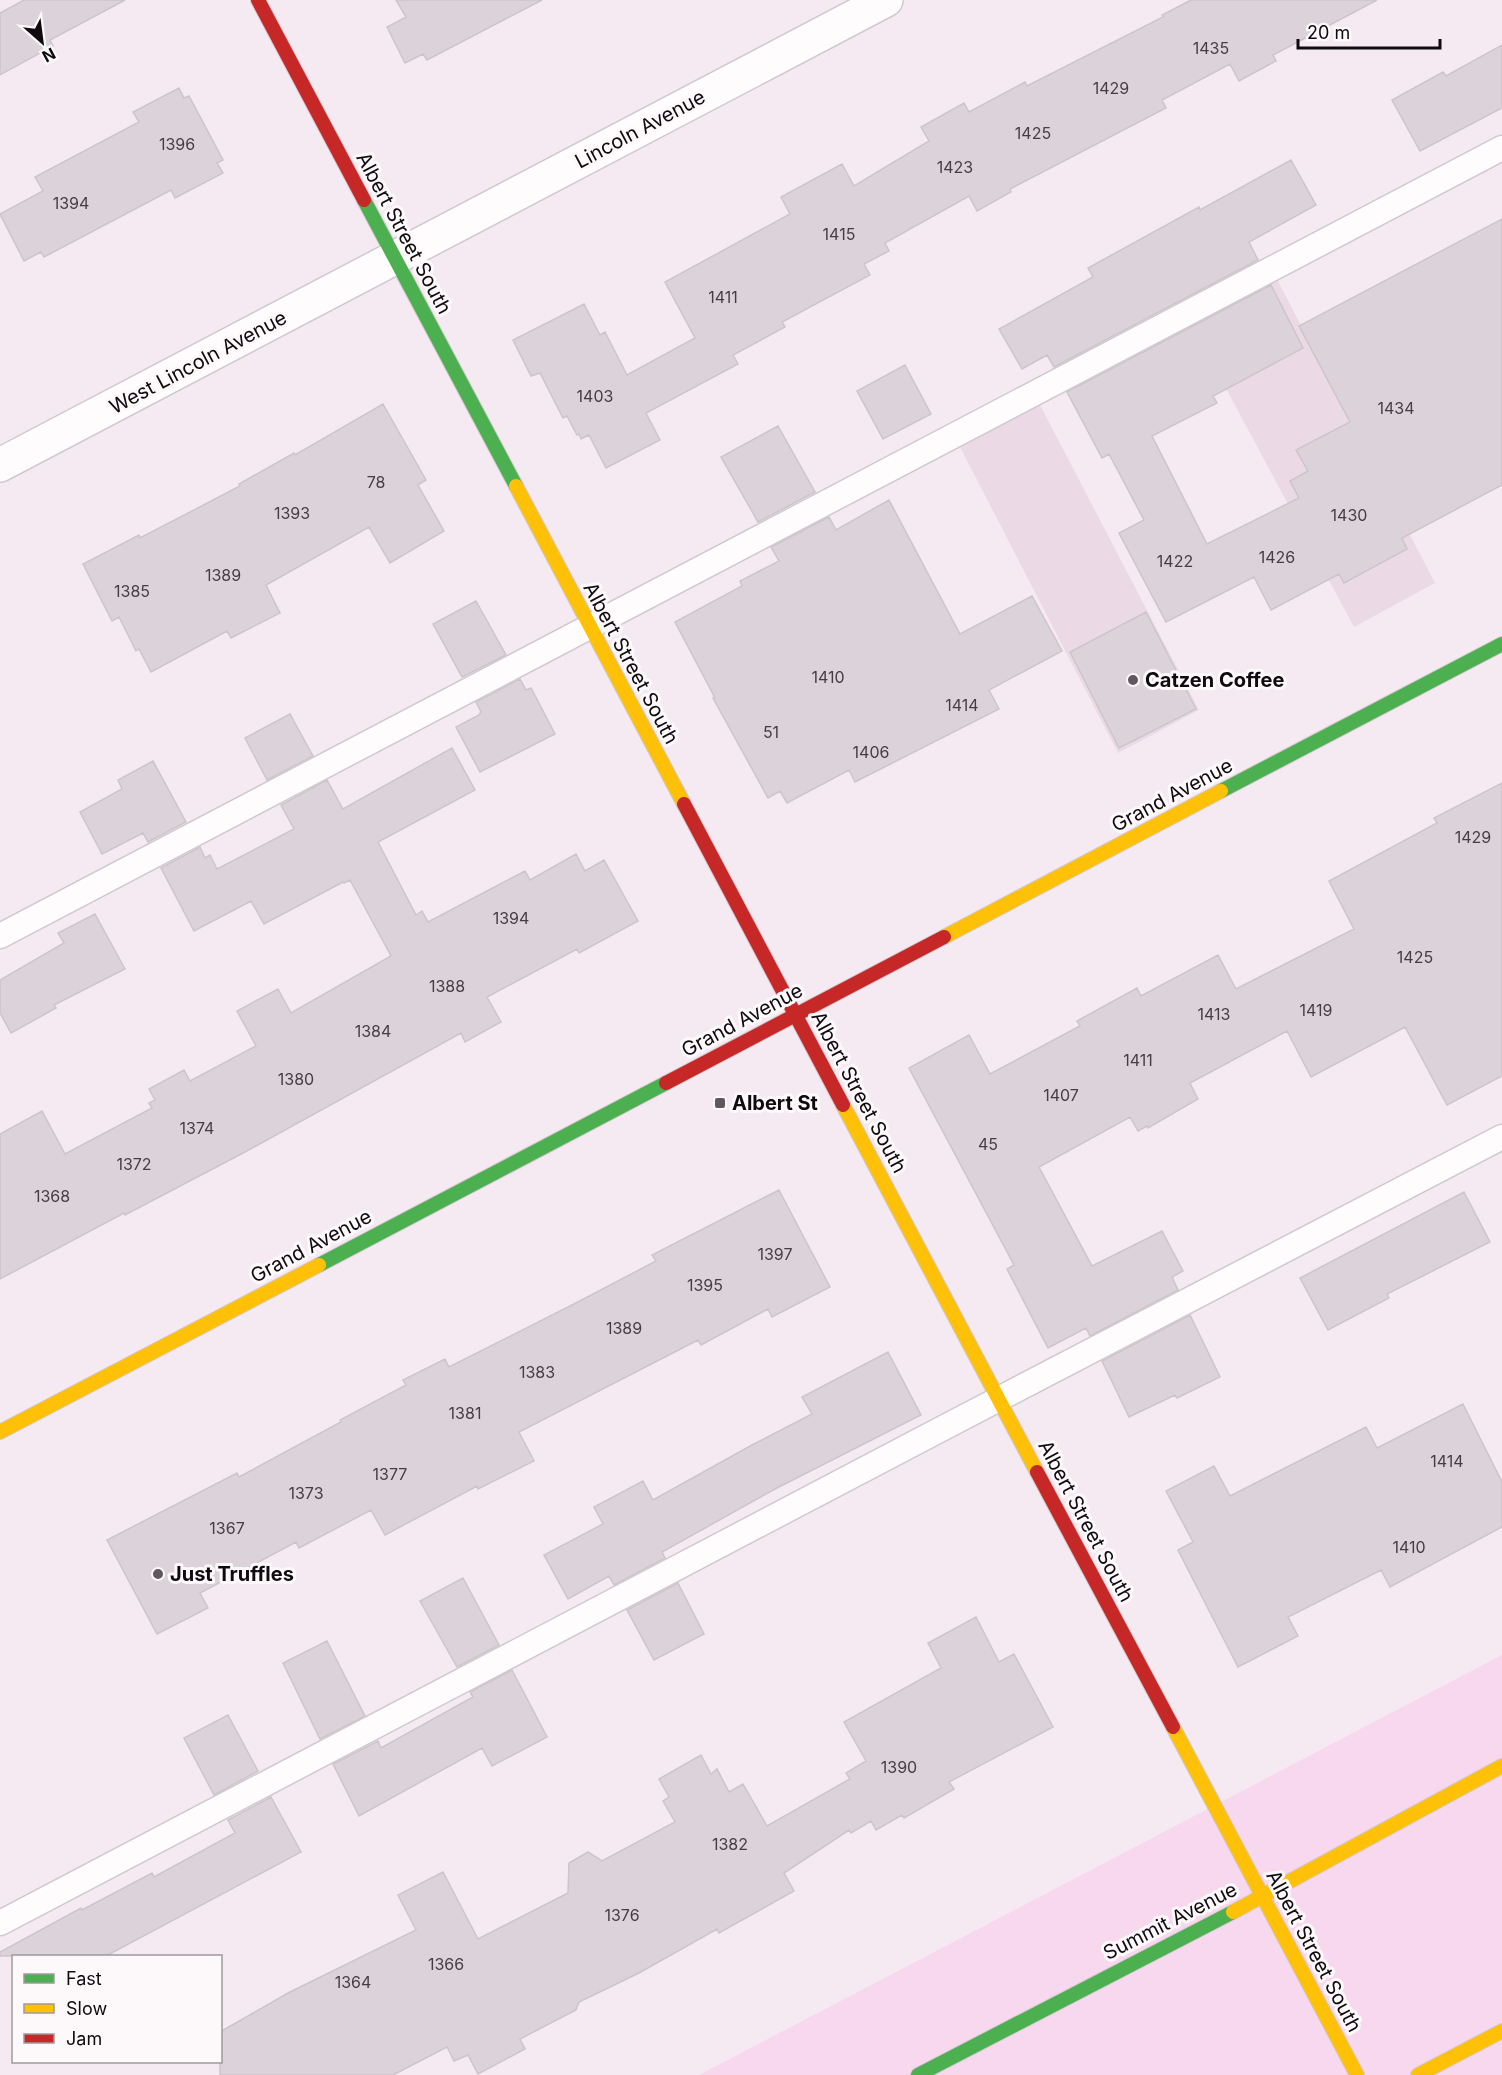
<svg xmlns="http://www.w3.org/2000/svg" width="1502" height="2075" font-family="Inter,sans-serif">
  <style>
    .built { fill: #ebd9e6 }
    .green { fill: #f8d8ef }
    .building { fill: #dbd3d9; stroke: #cdc5ca; stroke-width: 1.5 }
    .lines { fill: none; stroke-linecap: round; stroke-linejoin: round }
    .lane-casing { stroke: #d1c9cf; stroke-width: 27 }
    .street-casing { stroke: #d1c9cf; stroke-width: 36 }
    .fast-casing { stroke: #d1c9cf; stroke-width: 16 }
    .slow-casing { stroke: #d1c9cf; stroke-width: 16 }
    .jam-casing { stroke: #d1c9cf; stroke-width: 16 }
    .lane { stroke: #fefcfd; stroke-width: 24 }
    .street { stroke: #fefcfd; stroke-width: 33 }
    .fast { stroke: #4caf50; stroke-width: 14 }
    .slow { stroke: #ffc107; stroke-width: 14 }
    .jam { stroke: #c62828; stroke-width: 14 }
    .poi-dot { fill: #60585e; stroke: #fdf9fb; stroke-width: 2 }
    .labels { text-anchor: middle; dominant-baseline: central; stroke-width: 6; stroke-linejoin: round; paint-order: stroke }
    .number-label { font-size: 16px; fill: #443e43 }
    .street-label { font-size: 20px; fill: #0f0a0e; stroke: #fdf9fb }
    .poi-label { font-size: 20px; font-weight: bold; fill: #0f0a0e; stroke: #fdf9fb; text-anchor: start }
  </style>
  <rect width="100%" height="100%" fill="#f5eaf2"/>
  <path class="built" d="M1270 266 1435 583 1354 627 1185 312Z
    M1039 403 1199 710 1118 753 958 443Z"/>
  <path class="green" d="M1502 1655V2075H699Z"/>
  <path class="building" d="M24 0H125L50 40 53 46 0 75V13Z
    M396 0H542L427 60 423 54 405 63 387 27 406 17Z
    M1191 0H1377L1273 55 1276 61 1239 81 1230 64 1162 100 1166 108 1010 189 1011 192 977 211 969 196 885 243 889 251 864 264 870 275 782 322 785 327 733 355 738 364 646 413 660 440 606 468 589 435 581 439 579 434 577 435 567 416 563 418 540 373 531 376 513 340 584 304 600 335 605 332 627 375 695 338 665 282 790 214 781 197 842 164 854 186 929 141 921 127 964 103 969 112 1025 82 1027 86 1163 17 1162 15Z
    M1502 45V108L1420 151 1392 100 1443 72 1446 76Z
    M179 88 184 98 189 96 223 160 217 163 223 173 175 198 171 190 44 257 41 252 24 261 0 214 43 191 35 177 139 122 133 112Z
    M1291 160 1316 205 1249 242 1258 260 1054 367 1047 355 1022 369 999 329 1093 277 1088 268 1199 207 1200 210Z
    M1502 219V485L1402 538 1407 549 1344 583 1339 574 1271 610 1254 577 1166 622 1119 533 1144 520 1109 454 1102 458 1067 392 1271 285 1303 348 1213 396 1217 403 1152 436 1207 544 1299 498 1290 481 1308 471 1296 450 1350 422 1299 326Z
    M905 365 931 414 883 439 857 391Z
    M383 404 426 480 418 485 444 531 390 563 369 527 266 585 280 613 231 638 227 631 151 672 139 649 136 651 119 617 112 621 83 564 139 535 140 538 240 486 239 484 294 453 295 455Z
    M778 426 815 492 758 522 721 457Z
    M889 500 960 634 1032 596 1062 651 989 690 999 709 855 782 849 770 787 803 780 791 768 798 713 698H715L675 622 742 586 740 581 779 561 771 547 829 517 836 530Z
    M476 601 506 655 462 677 433 624Z
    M1146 612 1196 709 1119 748 1070 652Z
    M520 679 526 690 531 688 555 734 480 772 456 727 479 715 481 712 476 702Z
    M290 714 313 756 267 780 245 738Z
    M452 748 475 790 378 842 416 915 422 911 428 922 525 871 530 880 576 854 585 871 604 860 638 921 579 953 577 949 487 997 501 1022 465 1042 461 1033 245 1152 125 1215 124 1213 0 1279V1134L42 1111 65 1154 152 1108 149 1103 155 1100 149 1089 184 1070 190 1081 256 1046 237 1011 278 989 291 1013 391 956 350 880 344 883 343 882 264 924 251 901 194 931 161 868 200 847 205 858 210 855 217 869 294 829 281 805 327 780 343 809Z
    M153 761 186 822 148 842 143 833 102 854 80 812 122 789 118 780Z
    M1502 783V1076L1447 1105 1405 1027 1311 1077 1287 1031 1190 1083 1198 1099 1148 1128 1147 1126 1138 1131 1130 1117 1039 1167 1092 1266 1162 1231 1183 1271 1172 1277 1178 1290 1090 1336 1086 1328 1048 1348 1007 1269 1014 1265 909 1068 969 1035 990 1074 1080 1026 1077 1021 1137 988 1141 996 1218 955 1236 989 1354 929 1329 881 1437 823 1434 818Z
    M95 914 125 969 54 1005 56 1008 11 1033 0 1013V980L64 943 58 933Z
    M779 1190 830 1287 772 1317 768 1309 701 1345 698 1340 519 1432 534 1461 478 1489 477 1486 385 1535 371 1510 299 1548 296 1542 200 1593 208 1608 157 1634 107 1540 237 1473 239 1477 341 1422 340 1420 406 1385 403 1380 445 1359 449 1367 574 1304 656 1261 652 1255Z
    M1464 1192 1490 1242 1387 1294 1389 1298 1328 1330 1300 1278Z
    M1190 1315 1220 1377 1177 1398 1175 1395 1129 1417 1102 1361Z
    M888 1352 921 1415 775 1489 662 1552 665 1558 614 1585 609 1576 568 1599 544 1555 603 1524 594 1507 643 1481 653 1500 752 1445 812 1414 802 1397Z
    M1463 1404 1502 1482V1527L1390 1587 1381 1570 1288 1617 1298 1636 1238 1667 1178 1550 1193 1542 1166 1491 1214 1466 1230 1496 1366 1427 1377 1448Z
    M463 1578 499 1645 457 1667 420 1601Z
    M678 1583 704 1634 654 1660 627 1610Z
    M976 1617 999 1662 1014 1654 1053 1727 949 1782 954 1789 904 1818 902 1815 876 1830 871 1821 851 1833 849 1830 784 1873 794 1891 719 1933 717 1929 639 1973 579 2002 576 2010 520 2039 525 2049 478 2074 468 2055 454 2061 447 2047 393 2075H220V2032L288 1993 416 1930 398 1895 443 1872 478 1939 568 1893 569 1863 588 1852 602 1861 675 1822 663 1801 669 1797 659 1779 701 1755 711 1774 717 1769 729 1792 743 1784 767 1826 850 1779 846 1773 866 1761 844 1722 941 1668 928 1643Z
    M327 1641 365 1716 320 1739 283 1663Z
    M512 1670 547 1737 492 1766 482 1748 359 1816 333 1764 378 1741 381 1748 473 1697 470 1692Z
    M228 1715 258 1771 214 1795 184 1738Z
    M271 1797 301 1852 106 1956H0V1952L81 1908 82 1910 152 1873 154 1877 235 1833 228 1820Z"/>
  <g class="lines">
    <defs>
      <path id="lane" d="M0 936 1502 148
        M0 1923 947 1426 1502 1137"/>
      <path id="street" d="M0 465 886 0"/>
      <path id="fast" d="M364 200 516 486
        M1221 791 1502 644
        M319 1265 666 1083
        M918 2075 1233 1912"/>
      <path id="slow" d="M516 486 684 804
        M944 937 1221 791
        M843 1105 1037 1472
        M0 1432 319 1265
        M1173 1727 1357 2075
        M1233 1912 1502 1766
        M1418 2075 1502 2031"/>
      <path id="jam" d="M258 0 364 200
        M684 804 843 1105
        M666 1083 944 937
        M1037 1472 1173 1727"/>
    </defs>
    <use href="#lane" class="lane-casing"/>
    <use href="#street" class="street-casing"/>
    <use href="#fast" class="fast-casing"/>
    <use href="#slow" class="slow-casing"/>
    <use href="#jam" class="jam-casing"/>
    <use href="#lane" class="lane"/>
    <use href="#street" class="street"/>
    <use href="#fast" class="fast"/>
    <use href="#slow" class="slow"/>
    <use href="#jam" class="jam"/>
  </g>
  <g class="poi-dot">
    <circle cx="1133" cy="680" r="6"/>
    <rect x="714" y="1097" width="12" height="12" rx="3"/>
    <circle cx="158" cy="1574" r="6"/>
  </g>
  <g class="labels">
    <g class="number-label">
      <text x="1211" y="48">1435</text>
      <text x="1111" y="88">1429</text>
      <text x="1033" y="133">1425</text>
      <text x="177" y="144">1396</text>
      <text x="955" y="167">1423</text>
      <text x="71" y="203">1394</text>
      <text x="839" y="234">1415</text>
      <text x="723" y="297">1411</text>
      <text x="595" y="396">1403</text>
      <text x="1396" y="408">1434</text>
      <text x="376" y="482">78</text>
      <text x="292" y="513">1393</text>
      <text x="1349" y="515">1430</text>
      <text x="1277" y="557">1426</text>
      <text x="1175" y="561">1422</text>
      <text x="223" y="575">1389</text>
      <text x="132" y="591">1385</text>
      <text x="828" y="677">1410</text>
      <text x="962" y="705">1414</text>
      <text x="771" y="732">51</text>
      <text x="871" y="752">1406</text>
      <text x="1473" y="837">1429</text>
      <text x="511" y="918">1394</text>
      <text x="1415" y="957">1425</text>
      <text x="447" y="986">1388</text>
      <text x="1316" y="1010">1419</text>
      <text x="1214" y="1014">1413</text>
      <text x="373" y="1031">1384</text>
      <text x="1138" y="1060">1411</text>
      <text x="296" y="1079">1380</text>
      <text x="1061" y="1095">1407</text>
      <text x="197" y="1128">1374</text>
      <text x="988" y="1144">45</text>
      <text x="134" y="1164">1372</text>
      <text x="52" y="1196">1368</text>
      <text x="775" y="1254">1397</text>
      <text x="705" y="1285">1395</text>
      <text x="624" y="1328">1389</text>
      <text x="537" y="1372">1383</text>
      <text x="465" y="1413">1381</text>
      <text x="1447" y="1461">1414</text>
      <text x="390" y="1474">1377</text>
      <text x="306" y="1493">1373</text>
      <text x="227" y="1528">1367</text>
      <text x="1409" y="1547">1410</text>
      <text x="899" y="1767">1390</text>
      <text x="730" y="1844">1382</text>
      <text x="622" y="1915">1376</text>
      <text x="446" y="1964">1366</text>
      <text x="353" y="1982">1364</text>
    </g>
    <g class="street-label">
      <text transform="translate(640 129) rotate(-28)">Lincoln Avenue</text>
      <text transform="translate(404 233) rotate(62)">Albert Street South</text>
      <text transform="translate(198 362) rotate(-28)">West Lincoln Avenue</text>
      <text transform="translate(631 663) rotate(62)">Albert Street South</text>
      <text transform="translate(1172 795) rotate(-28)">Grand Avenue</text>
      <text transform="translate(742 1020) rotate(-28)">Grand Avenue</text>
      <text transform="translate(859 1092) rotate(62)">Albert Street South</text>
      <text transform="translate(311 1246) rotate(-28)">Grand Avenue</text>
      <text transform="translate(1086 1521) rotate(62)">Albert Street South</text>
      <text transform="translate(1170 1921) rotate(-27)">Summit Avenue</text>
      <text transform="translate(1314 1951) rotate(62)">Albert Street South</text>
    </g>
    <g class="poi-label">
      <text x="1145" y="680">Catzen Coffee</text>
      <text x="732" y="1103">Albert St</text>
      <text x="170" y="1574">Just Truffles</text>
    </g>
  </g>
  <rect x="12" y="1955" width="210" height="108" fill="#fdf9fb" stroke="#9e999c" stroke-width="1.5"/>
  <rect x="24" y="1974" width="30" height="9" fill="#4caf50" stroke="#9e999c" stroke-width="1.5"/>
  <text x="66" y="1985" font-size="18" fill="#0f0a0e">Fast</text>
  <rect x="24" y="2004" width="30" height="9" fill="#ffc107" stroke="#9e999c" stroke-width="1.5"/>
  <text x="66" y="2015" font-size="18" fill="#0f0a0e">Slow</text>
  <rect x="24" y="2034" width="30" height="9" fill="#c62828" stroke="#9e999c" stroke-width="1.5"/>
  <text x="66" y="2045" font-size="18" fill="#0f0a0e">Jam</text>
  <g transform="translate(42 42) rotate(152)" stroke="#fdf9fb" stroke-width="4.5" paint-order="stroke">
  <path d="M0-4.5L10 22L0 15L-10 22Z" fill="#0f0a0e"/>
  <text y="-9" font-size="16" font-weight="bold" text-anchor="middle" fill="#0f0a0e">N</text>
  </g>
  <path d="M1298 39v9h142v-9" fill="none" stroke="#0f0a0e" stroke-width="3"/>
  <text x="1307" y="39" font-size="18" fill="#0f0a0e" stroke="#fdf9fb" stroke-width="4.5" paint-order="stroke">20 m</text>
</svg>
